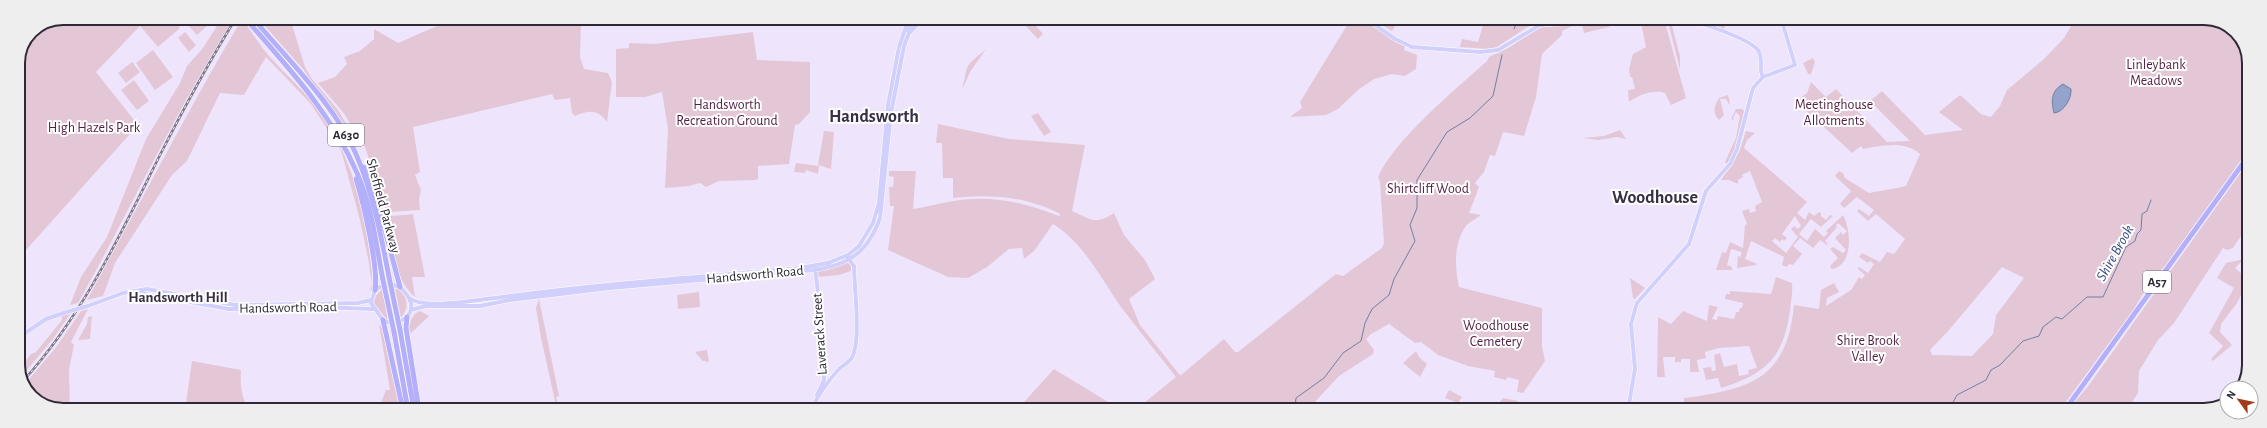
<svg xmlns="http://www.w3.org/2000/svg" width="2267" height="428" font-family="'Alegreya Sans',sans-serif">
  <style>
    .green { fill: #e3c7d7; fill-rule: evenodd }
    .water { fill: #93a3cc; stroke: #747e9e }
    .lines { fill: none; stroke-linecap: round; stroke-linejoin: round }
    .stream { stroke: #747e9e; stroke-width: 1 }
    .major-casing { stroke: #fff; stroke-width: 5 }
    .highway-casing { stroke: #fff; stroke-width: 6 }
    .major { stroke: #d1cffc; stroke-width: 4 }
    .highway { stroke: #b3affa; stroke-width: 5 }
    .rail-casing { stroke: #7c7685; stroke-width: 2.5 }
    .rail { stroke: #fff; stroke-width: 1; stroke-dasharray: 3; stroke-linecap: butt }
    .major-bridge-casing { stroke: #fff; stroke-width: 5; stroke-linecap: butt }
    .highway-bridge-casing { stroke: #fff; stroke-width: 6; stroke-linecap: butt }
    .major-bridge { stroke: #d1cffc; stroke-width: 4 }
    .highway-bridge { stroke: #b3affa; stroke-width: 5 }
    .labels { text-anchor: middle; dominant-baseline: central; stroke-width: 4; stroke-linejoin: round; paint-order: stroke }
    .shield { fill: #fff; stroke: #6c6870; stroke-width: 1 }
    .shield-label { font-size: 13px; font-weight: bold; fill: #2d2833 }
    .park-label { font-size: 14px; fill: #521d41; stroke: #fff }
    .street-label { font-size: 14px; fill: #2d2833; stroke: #fff }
    .water-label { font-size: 15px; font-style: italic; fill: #3d5187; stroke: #fff }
    .neighbourhood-label { font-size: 15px; font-weight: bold; fill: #392f45; stroke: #fff }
    .district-label { font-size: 18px; font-weight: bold; fill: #392f45; stroke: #fff }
    .rim { fill: none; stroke: #2d2833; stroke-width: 2 }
  </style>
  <rect width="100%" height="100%" fill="#eee5fc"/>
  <path class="green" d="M63 18H172L180 28 158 47 140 26 96 72 138 125 18 259V63L31 31Z
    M181 18H216L197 35Z
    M222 18H234C176 110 131 209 78 303L70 305 81 277 107 237 146 139 180 83 187 66 203 48Z
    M258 18H290L305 67 312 79 338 110 357 142 354 143 303 69Z
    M449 18H581L580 57 584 69 608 73 612 82 607 122C598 109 588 110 575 116L572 113 570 98 555 100 552 94 413 127 420 172 415 175 421 190 419 199 420 210 390 212 385 208 365 147 343 112 318 83 335 77 347 64 344 57 360 51 374 39V29L398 43 446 22Z
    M1026 18H1029L1043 34 1038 39 1022 22Z
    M1349 18H1361L1405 46 1404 50 1417 55 1416 69 1405 76 1392 74 1374 79 1358 90 1338 109 1326 115 1290 117 1302 108 1300 102 1349 22Z
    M1372 18H1400L1392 31Z
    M1485 18H1581L1538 23 1529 26 1497 47 1488 49 1460 47 1462 39 1478 42Z
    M1640 18 1664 19 1686 98 1671 105 1665 93C1654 89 1638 95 1629 102L1628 90 1635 89 1632 77H1630L1629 69 1633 54 1646 47Z
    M1667 18H1670L1680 56V70Z
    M1692 18H1722L1721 22 1724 24 1725 30Z
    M2076 18H2210L2236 31 2249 57V149L2165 266 2153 277 2134 309 2060 410H1683L1684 398C1750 389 1787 379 1794 305L1819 309 1821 290 1834 283 1839 292 1827 298 1826 306 1851 290 1859 277 1862 279 1865 275 1858 269 1859 267 1868 273 1874 264 1870 261 1868 263 1859 257 1862 253 1880 262 1887 252 1894 254 1905 239 1876 214 1868 221 1857 211 1859 209 1869 216 1874 210 1857 197 1844 208 1840 204 1851 191 1835 176 1839 171 1843 173 1845 178 1869 193 1902 187 1906 186 1920 154C1903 140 1883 146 1863 149L1861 146 1852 153 1796 101 1807 93 1811 82 1826 97 1836 89 1887 142 1910 141 1870 101 1882 91 1925 135 1963 130 1939 112 1960 95 1981 114 1991 117 2000 106 2007 90 2044 59 2064 38ZM2002 267 2024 278 1996 315 1993 334 1972 356 1932 355 1930 350 1949 330Z
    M242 19C251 31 259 44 269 56 286 75 307 93 322 114 356 164 369 227 373 287L370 293 372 284 368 258 360 220 341 150 311 104 266 57 244 95 220 93 187 161 172 175 115 263 103 296 87 300C139 206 187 111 242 19Z
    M1609 22 1611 23 1609 27 1584 33 1582 25Z
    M1572 26 1562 31V35L1542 54 1536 97 1524 136 1503 132 1495 156 1490 155 1484 172 1475 183 1479 187 1469 213 1481 215C1476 219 1469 222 1466 226 1453 244 1455 268 1459 287L1542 308V346L1545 361 1523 393 1517 392 1519 380 1507 377 1506 380 1494 377 1495 371 1468 366 1438 355 1421 342 1415 343 1389 324 1371 334 1366 339 1374 350 1373 354 1339 376 1312 405V410H1022L1023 403 1054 369 1118 408 1139 407 1176 377C1158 354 1139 331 1121 307 1102 280 1083 242 1053 224L1034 251 1024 259 1022 248 1009 249 987 267 968 278 948 277 888 250 894 206H890L889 187H893L894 177 889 176V171H916L913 209C932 206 952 200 971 199 1003 197 1030 205 1059 216L1060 214C1026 196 990 194 953 198V178H943L942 143H936L938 124 1009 139 1085 145 1072 211C1091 219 1095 226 1114 213L1124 235 1145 260 1155 279 1129 299 1140 325 1179 374 1181 375 1224 339 1235 352H1238L1336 274 1343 276 1382 248 1384 243 1380 182 1378 177C1394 140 1456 89 1487 61L1489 57 1508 48 1540 27Z
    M185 32 196 45 189 52 178 38Z
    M753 32 757 60 810 62V112L799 124 795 125 789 164 758 166V179L755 180 719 181 706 187 700 183 689 186 665 188 668 129 662 92 645 97H616V49L629 48V43L654 44Z
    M986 49 970 72 962 90C969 61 963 69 986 49Z
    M153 50 173 77 155 90 136 63Z
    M1813 58 1815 62 1811 74H1808L1803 63Z
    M132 62 140 72 126 83 118 73Z
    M134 80 149 101 137 110 121 90Z
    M1728 95 1730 103 1729 104 1726 99H1720L1724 115 1719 120C1712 113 1714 106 1719 98Z
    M1736 109H1742L1744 111C1741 130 1738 148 1727 164L1725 162 1736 138 1740 116 1736 112 1733 118 1734 120 1731 119Z
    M1038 113 1051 132 1044 136 1031 116Z
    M1620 130 1626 139 1617 137 1598 140 1583 138 1604 136Z
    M824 131 834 132 831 169 818 165Z
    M1746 131 1755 133 1747 140 1744 148 1807 202 1797 213 1805 220 1809 212 1814 216 1819 212 1821 213V216L1826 220 1830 215 1833 216 1821 227 1811 219 1799 234 1807 241 1815 229 1824 237 1828 233 1826 231 1843 215C1851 229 1854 265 1832 269L1830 266 1838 258 1830 249 1833 247 1843 253 1846 250 1835 238 1841 232 1843 235 1847 231 1838 223 1836 225 1837 227 1825 241 1828 244 1827 245 1820 240 1813 248 1800 238 1793 246 1802 254 1793 265 1789 264 1787 267 1782 265 1784 257 1751 241 1745 259 1757 264 1756 265 1737 268 1738 256 1740 257 1742 252 1731 249 1727 265 1732 267V270H1716L1722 252 1726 253 1730 242 1743 248 1745 225 1747 224 1742 211 1749 209 1750 213 1756 211 1755 206 1762 202 1750 171 1742 175 1743 177 1738 180V184L1729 180H1721L1739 152ZM1795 216 1801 226 1798 229 1794 226 1791 229 1798 237 1786 253 1772 241 1775 238 1780 242 1782 239 1784 241 1787 238 1782 234Z
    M2249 161V224L2233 248 2227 250 2223 248 2174 323 2158 340 2139 371 2138 393 2127 410H2068L2089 385Z
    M796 163 819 166 818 174 806 170 805 173 794 172Z
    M382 212 392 216 413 214 425 277H412L415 297C394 280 389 238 382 212Z
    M2244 259 2235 268 2249 280 2237 303 2221 324 2220 332 2232 345 2213 361 2211 359 2223 346 2209 333 2234 288 2217 278 2226 263Z
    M848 262 851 265V271L839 275 817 277V271Z
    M1776 277 1792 283C1793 292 1791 301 1790 310 1784 358 1765 374 1721 388L1718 378 1706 380 1703 368 1711 367 1712 371 1716 370 1714 355 1720 353 1724 367 1737 364 1739 376 1749 374 1748 370 1757 368 1749 346 1719 348 1705 352 1706 358 1697 360 1699 372H1690V359H1681V362H1675V357H1663L1665 377H1657L1658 317 1671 324 1683 311 1707 321 1709 305 1718 307 1712 319 1717 320 1718 316 1734 319 1736 312H1739L1740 308H1742L1743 303 1725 299 1726 294H1730V291L1771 294Z
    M1630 278 1645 288 1635 299 1633 298Z
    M395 288C408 293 410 308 401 318Z
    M382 289 388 321 374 304V298Z
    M699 292 700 307 678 309 677 295Z
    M539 299 559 396 556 397 560 410H557L541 338 536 308Z
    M88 309 71 342 74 345 69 370 70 410H57L31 397 25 384 57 346 81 311Z
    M420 311 429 316 411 333 409 329C410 322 412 314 420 311Z
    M70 314 53 339 21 377 18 370 31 354 36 352 62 320V316Z
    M92 316 90 339 78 340 87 324 88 317Z
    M379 324 382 328 400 410H378L386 390H390Z
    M707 350 709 362 703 361 695 352Z
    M1416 351 1419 357 1427 364 1420 377 1403 363Z
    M192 361 241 370C240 384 241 399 250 410H185Z
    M1449 390 1462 397 1458 403 1445 398Z
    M1503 398 1518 401 1508 410H1493L1501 405 1500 402Z"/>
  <path class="water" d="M2063 84 2071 89C2072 98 2064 112 2054 113 2051 101 2051 91 2063 84Z"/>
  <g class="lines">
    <path class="stream" d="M1514 29 1519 18
      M1274 410 1279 406 1287 410
      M1290 410 1295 407 1296 398 1324 378 1343 353 1361 341 1365 323 1372 309 1389 295 1394 279 1415 241 1410 225 1417 208V180L1447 132 1470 118 1493 96 1502 55
      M1936 410 1940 407 1951 406 1957 395 1986 380 1991 370 2000 365 2023 341 2039 336 2043 327 2056 317 2062 319 2087 297H2103L2126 247 2135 241 2137 234 2141 230 2142 214 2147 211 2151 200"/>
    <defs>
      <path id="major" d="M1365 18 1395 39 1412 47 1480 52 1498 50 1540 25 1606 18
        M1683 18C1699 22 1748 38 1758 50 1764 58 1758 69 1763 77
        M907 30 918 18
        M815 268 822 324 824 380 817 395
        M387 283 400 287C404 291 409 296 411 303 414 318 395 327 383 320L371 303 375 290Z
        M135 292 229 309 316 307 373 309
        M409 298C425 310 475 300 495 298 597 284 698 277 800 268L828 263 848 255 859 246 873 223 879 203 888 105 899 47 909 18
        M88 306 123 293 147 289 235 305 358 303 371 300
        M411 310 426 306H480L510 300 610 288 814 270C849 265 868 252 880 218L891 113 904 46 909 33 924 18
        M18 338 46 319 70 311
        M811 410C818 395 828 381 839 369 843 365 848 363 851 359 862 344 854 286 854 266L848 258
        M1628 410 1635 369 1631 324 1637 303 1689 244 1706 191 1730 164 1737 149 1753 88 1763 77 1795 65 1781 18"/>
      <path id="highway" d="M245 18C287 66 332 114 357 173 372 207 376 244 383 280
        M253 18C286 58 336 106 356 154 373 193 381 235 389 277
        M364 167 374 189 400 287
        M356 179C363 201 379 269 375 290
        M407 317 406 328 419 410
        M383 320 403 410
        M400 330 414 410
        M394 332 408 410
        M2065 410 2249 155"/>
    </defs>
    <use href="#major" class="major-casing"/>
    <use href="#highway" class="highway-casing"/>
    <use href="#major" class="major"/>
    <use href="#highway" class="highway"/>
    <defs>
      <path id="rail" d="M23 381C84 314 121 233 161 153 184 108 209 62 236 18"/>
    </defs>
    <use href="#rail" class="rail-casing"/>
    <use href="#rail" class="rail"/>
    <defs>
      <path id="major-bridge" d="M70 311 88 306"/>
      <path id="highway-bridge" d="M389 277 400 330
        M383 280 394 332"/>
    </defs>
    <use href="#major-bridge" class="major-bridge-casing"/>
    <use href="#highway-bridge" class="highway-bridge-casing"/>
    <use href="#major-bridge" class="major-bridge"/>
    <use href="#highway-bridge" class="highway-bridge"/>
  </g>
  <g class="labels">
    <g class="shield">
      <rect x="328" y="124" width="36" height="22" rx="3"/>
      <rect x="2143" y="271" width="28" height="22" rx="3"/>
    </g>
    <g class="shield-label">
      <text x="346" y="135">A630</text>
      <text x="2157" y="282">A57</text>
    </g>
    <g class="park-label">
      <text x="2156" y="65">Linleybank<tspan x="2156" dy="16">Meadows</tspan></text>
      <text x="727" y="105">Handsworth<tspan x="727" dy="16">Recreation Ground</tspan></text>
      <text x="1834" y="105">Meetinghouse<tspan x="1834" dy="16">Allotments</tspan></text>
      <text x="94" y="128">High Hazels Park</text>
      <text x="1428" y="189">Shirtcliff Wood</text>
      <text x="1496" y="326">Woodhouse<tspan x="1496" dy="16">Cemetery</tspan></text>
      <text x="1868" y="341">Shire Brook<tspan x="1868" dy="16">Valley</tspan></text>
    </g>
    <g class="street-label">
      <text transform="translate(383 206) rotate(75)">Sheffield Parkway</text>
      <text transform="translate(755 275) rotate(-5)">Handsworth Road</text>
      <text transform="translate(288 308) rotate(-1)">Handsworth Road</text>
      <text transform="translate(820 334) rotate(-94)">Laverack Street</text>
    </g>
    <g class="water-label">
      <text transform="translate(2115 253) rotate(-61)">Shire Brook</text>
    </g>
    <g class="neighbourhood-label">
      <text x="178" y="297">Handsworth Hill</text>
    </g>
    <g class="district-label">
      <text x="874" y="117">Handsworth</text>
      <text x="1655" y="198">Woodhouse</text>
    </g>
  </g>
  <path d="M0 0H2267V428H0ZM63 25H2204A38 38 0 0 1 2242 63V365A38 38 0 0 1 2204 403H63A38 38 0 0 1 25 365V63A38 38 0 0 1 63 25Z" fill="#eeeeef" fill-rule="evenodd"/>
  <path class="rim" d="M63 25H2204A38 38 0 0 1 2242 63V365A38 38 0 0 1 2204 403H63A38 38 0 0 1 25 365V63A38 38 0 0 1 63 25Z"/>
  <g transform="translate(2239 400) rotate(303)"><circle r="19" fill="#ffffff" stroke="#aba9ad"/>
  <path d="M0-3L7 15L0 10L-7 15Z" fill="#a23b19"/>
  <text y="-6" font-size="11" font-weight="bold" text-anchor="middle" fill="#2d2833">N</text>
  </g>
</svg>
